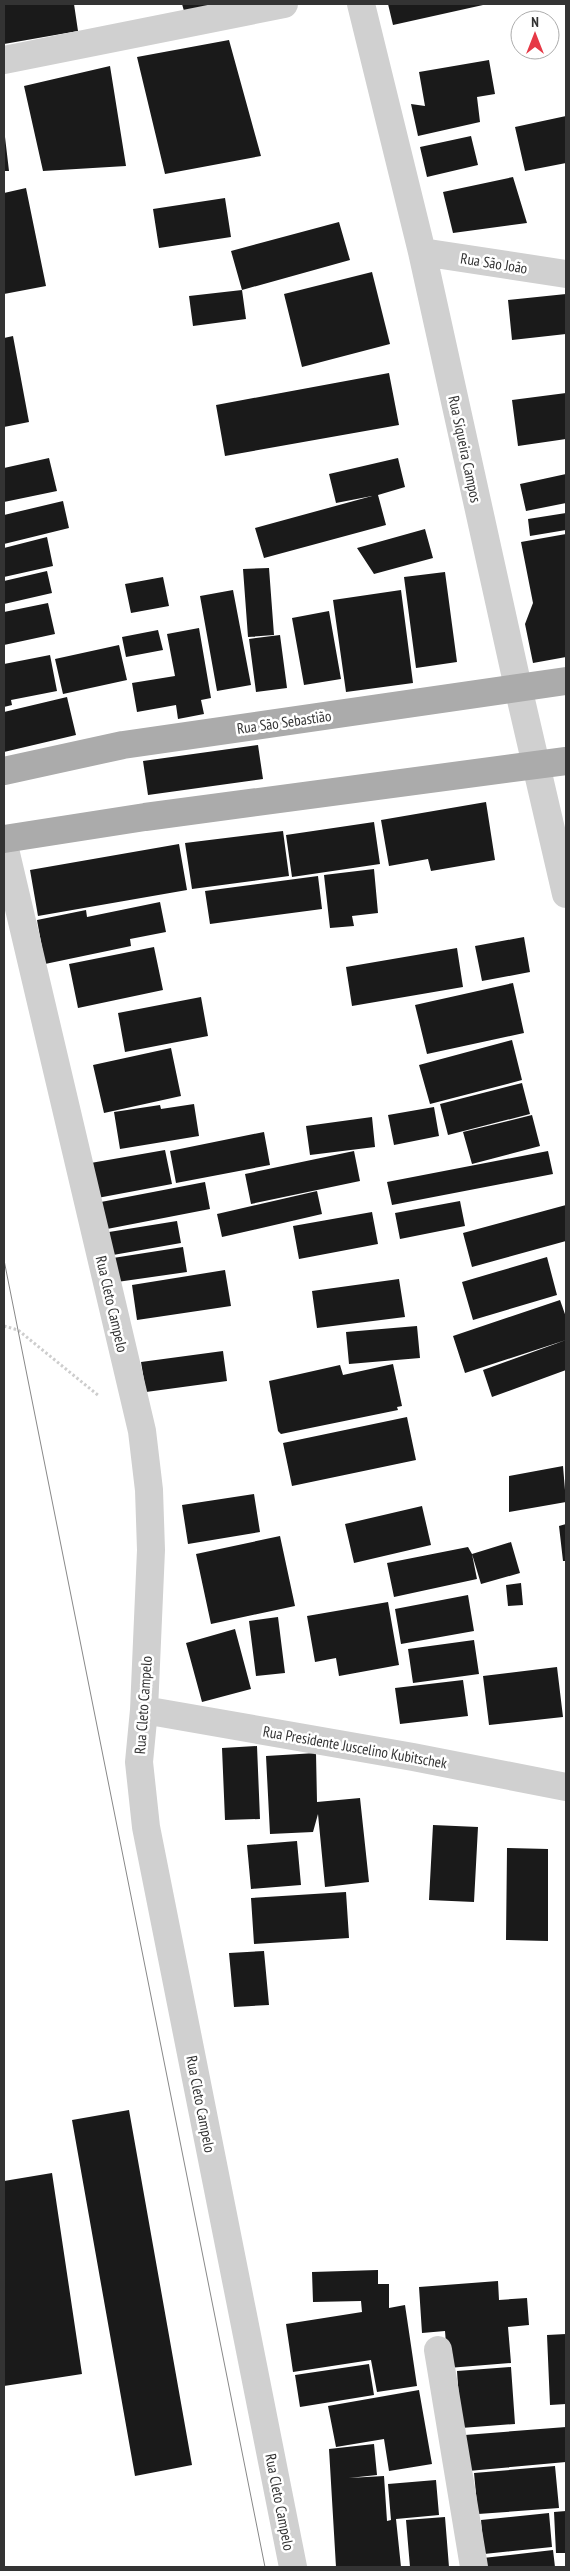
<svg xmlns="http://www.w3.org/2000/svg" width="570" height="2571" font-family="'PT Sans Narrow',sans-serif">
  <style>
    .building { fill: #1a1a1a }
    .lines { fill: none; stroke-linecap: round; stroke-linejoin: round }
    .path { stroke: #cdcdcd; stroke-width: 3; stroke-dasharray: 2.5 2.5; stroke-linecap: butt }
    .minor { stroke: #d0d0d0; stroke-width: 28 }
    .major { stroke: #ababab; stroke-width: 28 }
    .tram { stroke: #888; stroke-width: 1 }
    .labels { text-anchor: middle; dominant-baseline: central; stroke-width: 5; stroke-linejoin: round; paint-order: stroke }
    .street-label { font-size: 15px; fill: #333; stroke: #fff }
  </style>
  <rect width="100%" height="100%" fill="#fff"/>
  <path class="building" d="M4 4H74L78 31 4 44Z
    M182 4H216L184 11Z
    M388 4H483V5L393 25Z
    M229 40 261 156 165 174 137 57Z
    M489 60 495 94 477 97 480 122 418 136 411 104 425 106 419 72Z
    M110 66 126 166 43 171 24 86Z
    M566 116V163L525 171 515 127Z
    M471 136 478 165 427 177 420 147Z
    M4 137H5L9 171H4Z
    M513 177 527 223 453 233 443 192Z
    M26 188 46 286 4 294V193Z
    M225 198 231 237 159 248 153 209Z
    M339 222 350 260 242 290 231 251Z
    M372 272 390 344 302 367 284 294Z
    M242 290 246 319 193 326 189 296Z
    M566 294V334L512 340 508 300Z
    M13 336 29 422 4 427V338Z
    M389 373 399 425 225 456 216 405Z
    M566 393V439L518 446 512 400Z
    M49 458 57 491 4 502V468Z
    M398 458 405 487 378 495 386 525 264 558 255 528 372 496 336 503 329 474Z
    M566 474V503L526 511 520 484Z
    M63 501 69 528 4 544V515Z
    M566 513V530L530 536 528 519Z
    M425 529 433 558 374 574 357 548Z
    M566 534V657L533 663 525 624 533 603 521 542Z
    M47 537 53 566 4 577V548Z
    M269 568 274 635 248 637 243 569Z
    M47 571 52 593 4 604V581Z
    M445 572 457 662 416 668 404 577Z
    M163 577 169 606 131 613 125 584Z
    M233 590 251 685 217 691 200 596Z
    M401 590 413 683 346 692 333 600Z
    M48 603 55 634 4 645V612Z
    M329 611 341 679 304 685 292 618Z
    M199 628 211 698 201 700 204 714 178 719 176 705 137 712 132 683 175 676 167 634Z
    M158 630 163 650 126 657 122 637Z
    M280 635 287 688 256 692 249 639Z
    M119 645 127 680 63 694 55 659Z
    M50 655 57 691 11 700 12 705 4 707V664Z
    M67 697 76 735 4 752V712Z
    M258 745 263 779 148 795 143 761Z
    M486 802 495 860 431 871 428 859 389 866 381 820Z
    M374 822 380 864 292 877 286 835Z
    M283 831 289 876 192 889 185 843Z
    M179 844 187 890 38 916 30 870Z
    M374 869 378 913 352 916 354 926 330 928 324 875Z
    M318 876 322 909 210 924 205 891Z
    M160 902 166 932 130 939 131 946 45 964 37 920 86 910 87 917Z
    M524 937 530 972 482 981 475 946Z
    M154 947 163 990 78 1008 69 964Z
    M457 948 463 987 352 1006 346 967Z
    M513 983 524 1033 427 1054 415 1005Z
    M201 997 208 1036 125 1052 118 1013Z
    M512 1040 522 1080 430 1104 419 1065Z
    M171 1048 181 1096 104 1113 93 1065Z
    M522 1083 530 1114 448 1135 440 1104Z
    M194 1104 199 1136 120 1149 114 1112 160 1105 161 1109Z
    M434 1107 439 1136 394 1145 388 1115Z
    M532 1115 540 1146 472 1164 463 1132Z
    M372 1117 375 1147 310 1155 306 1126Z
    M264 1132 270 1165 176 1183 170 1151Z
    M165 1150 172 1184 92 1199 85 1164Z
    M354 1151 360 1181 251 1204 245 1174Z
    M548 1151 553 1174 392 1205 387 1182Z
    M205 1182 210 1209 107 1229 101 1202Z
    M317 1191 322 1214 222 1237 217 1214Z
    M460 1201 465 1226 400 1239 395 1213Z
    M566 1205V1241L472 1267 463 1233Z
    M372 1212 378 1244 299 1259 293 1226Z
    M177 1221 181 1243 113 1255 109 1232Z
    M183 1247 187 1272 117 1282 113 1258Z
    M547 1257 557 1295 473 1320 462 1282Z
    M225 1270 231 1306 137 1320 132 1285Z
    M399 1279 405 1317 317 1328 312 1291Z
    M560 1300 566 1317V1340L465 1373 453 1336Z
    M417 1326 420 1358 349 1364 346 1332Z
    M566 1340V1370L492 1397 483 1370Z
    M223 1351 227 1381 146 1392 141 1362Z
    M393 1364 402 1406 397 1407 398 1410 281 1434 278 1431 269 1381 340 1365 343 1375Z
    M407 1417 416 1460 292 1486 283 1443Z
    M563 1466 566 1502 509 1512V1476Z
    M254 1494 260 1532 188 1544 182 1505Z
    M422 1506 431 1545 354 1563 345 1524Z
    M566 1524V1561H563L559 1526Z
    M280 1536 295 1606 211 1624 196 1554Z
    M511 1542 520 1573 481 1584 472 1554Z
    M468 1547 472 1554 477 1579 394 1597 387 1563Z
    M521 1583 523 1605 508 1606 506 1585Z
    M468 1595 474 1631 401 1644 395 1609Z
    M388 1602 399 1665 339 1676 336 1658 315 1662 307 1616Z
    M278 1617 285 1673 256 1676 249 1621Z
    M235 1629 251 1689 202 1702 186 1643Z
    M474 1640 479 1674 413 1683 408 1649Z
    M557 1667 563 1717 489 1725 483 1676Z
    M463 1680 468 1716 400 1724 395 1688Z
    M257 1746 260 1819 225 1820 222 1748Z
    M316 1753 317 1802 360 1798 369 1882 325 1887 318 1814 313 1832 270 1834 266 1756Z
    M433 1825 478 1827 474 1902 429 1900Z
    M297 1841 301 1885 251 1889 247 1845Z
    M507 1848 548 1849V1941L506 1940Z
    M346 1892 349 1938 254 1944 251 1898Z
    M264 1951 269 2005 234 2007 229 1953Z
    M129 2110 192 2465 135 2476 72 2120Z
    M52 2173 82 2374 4 2386V2181Z
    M378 2270V2284H389V2308L405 2305 417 2386 377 2392 371 2360 293 2372 286 2324 362 2312 361 2301 313 2302 312 2272Z
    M498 2281 499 2300 527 2298 529 2325 508 2327 511 2363 448 2368 445 2331 422 2333 419 2287Z
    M566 2334V2404L550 2405 547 2335Z
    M369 2364 374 2395 300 2407 295 2375Z
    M511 2367 515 2424 461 2428 457 2371Z
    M419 2390 432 2464 389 2471 384 2439 336 2447 328 2406Z
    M566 2427V2462L468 2471 465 2435Z
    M374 2444 377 2475 349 2478 384 2476 387 2521 391 2520 388 2484 436 2480 439 2515 396 2519 401 2567H336L329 2449Z
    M555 2466 559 2508 478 2514 474 2473Z
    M566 2511V2553H556L554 2512Z
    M549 2513 552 2547 484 2554 481 2520Z
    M445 2517 449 2567H410L406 2520Z
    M553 2550 555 2567H484L483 2558Z"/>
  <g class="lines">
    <path class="path" d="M4 1326 18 1330 99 1396"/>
    <path class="minor" d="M361 4 422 252 518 687 566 894
      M4 60 284 4
      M422 252 566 274
      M4 845 142 1431 149 1490 151 1550 144 1710 139 1762 146 1827 293 2567
      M144 1710 413 1757 566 1787
      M438 2350 474 2567"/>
    <path class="major" d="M4 771 123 745 566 681
      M4 839 145 817 566 761"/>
    <path class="tram" d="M4 1260 265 2567"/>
  </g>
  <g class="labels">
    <g class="street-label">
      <text transform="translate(494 263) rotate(9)">Rua São João</text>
      <text transform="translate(465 449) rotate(78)">Rua Siqueira Campos</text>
      <text transform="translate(284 722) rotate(-8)">Rua São Sebastião</text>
      <text transform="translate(112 1304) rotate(77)">Rua Cleto Campelo</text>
      <text transform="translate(143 1705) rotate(-86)">Rua Cleto Campelo</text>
      <text transform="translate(355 1747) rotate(10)">Rua Presidente Juscelino Kubitschek</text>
      <text transform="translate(201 2104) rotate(79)">Rua Cleto Campelo</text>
      <text transform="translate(280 2502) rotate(79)">Rua Cleto Campelo</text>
    </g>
  </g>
  <rect width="570" height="2571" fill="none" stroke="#333333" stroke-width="10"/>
  <g transform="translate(535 35)"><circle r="24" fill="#ffffff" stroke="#adadad"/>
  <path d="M0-4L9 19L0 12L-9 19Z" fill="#e63946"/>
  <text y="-8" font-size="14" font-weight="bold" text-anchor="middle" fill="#333333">N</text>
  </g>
</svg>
